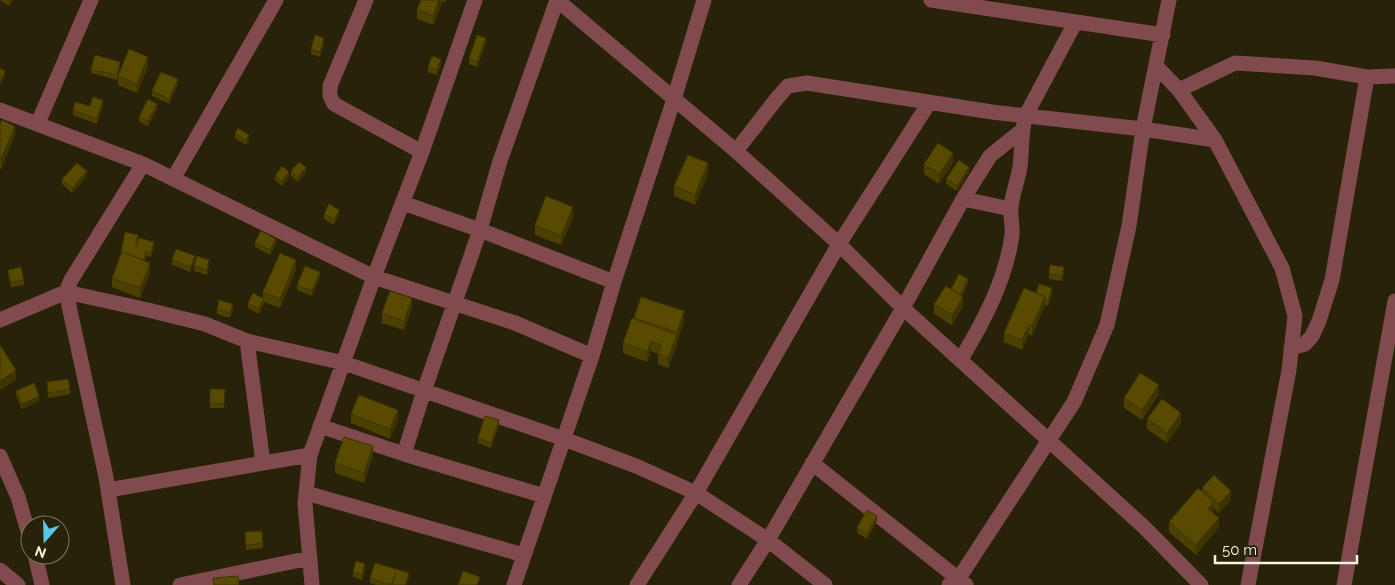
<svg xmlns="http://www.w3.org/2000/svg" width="1395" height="585" font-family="Raleway,sans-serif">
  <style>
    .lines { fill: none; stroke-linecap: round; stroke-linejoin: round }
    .street { stroke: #814a4f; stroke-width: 15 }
    .wall { fill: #4c4001 }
    .shaded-wall { fill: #3e3401 }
    .building { fill: #584b01; stroke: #3e3401 }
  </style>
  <rect width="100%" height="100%" fill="#282208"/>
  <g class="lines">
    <path class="street" d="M366 0 330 86V96L334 104 422 152
      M931 0 1163 35
      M1156 66 1179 90 1215 140 1282 268 1295 316 1289 370 1248 585
      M1179 90 1235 63 1315 68 1367 77 1395 76
      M0 110 143 164 374 277 515 323 592 356
      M38 123 91 0
      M736 151 778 97 788 86 807 83 992 112 1143 129 1215 140
      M173 179 276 0
      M963 199 1011 209
      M403 203 480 230 614 282
      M0 320 66 292 148 310 205 324 247 341 344 363 564 439 636 466 696 493 768 540 825 585
      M247 341 263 463
      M1291 348 1305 344 1312 336 1319 321 1332 280 1367 77
      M961 359C984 321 1006 279 1012 235 1013 226 1010 217 1011 208 1012 194 1018 180 1020 167 1022 150 1021 134 1025 117L1075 23
      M320 426 404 454 544 496
      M404 454 424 391 480 230 500 161 557 0 736 151 839 244 903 308 1144 527 1201 585
      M0 456 18 497 30 538
      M812 463 966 585
      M108 490 310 455
      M306 493 524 555
      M35 555 42 585
      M0 570 18 585
      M123 585 106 477 66 292 71 280 143 164
      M180 585 310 558
      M312 585 305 503 310 455 374 277 422 152 475 0
      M514 585 592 356 614 282 674 99 704 0
      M637 585 696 493 839 244 929 103
      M739 585 768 540 903 308 963 199 990 156 1021 131
      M949 585 959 578 1074 402 1107 325 1129 226 1143 129 1169 0
      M1344 585 1395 301"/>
  </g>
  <path class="wall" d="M0 0H13L9 6Z
    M439 0H446L445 2 442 1V3L433 25 417 19V9Z
    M324 43 320 57 311 54V49Z
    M486 43 477 67 469 64V59Z
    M441 64 437 75 428 72V67Z
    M120 67 117 80 91 73V69Z
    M148 67 137 93 118 85V76Z
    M178 84 169 104 152 96V91Z
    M103 105 97 124 73 115V110L90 106Z
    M157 109 148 126 139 122V117Z
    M0 124 15 135 1 169 0 168Z
    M235 133 249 140 246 145 235 138Z
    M953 163 939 184 924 174V164Z
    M291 171 306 172 298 182 291 176Z
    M969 172 957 191 946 184V179Z
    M708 173 695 205 674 196V186Z
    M87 176 72 193 62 184V179Z
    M275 176 289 177 282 186 275 180Z
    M324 214 339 215 334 225 324 219Z
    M573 217 561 245 535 235V225Z
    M138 241 154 247 151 257 146 256 145 261 150 272 140 298 112 287V278L121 253Z
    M255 242 276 244 270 255 255 247Z
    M172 260 195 261 190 272 172 265Z
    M209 265 207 275 194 271V266Z
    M8 270 24 280V285L11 287 8 275Z
    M296 270 280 308 264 302V304L259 314 248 308V303L263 299V292Z
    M1064 272 1062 281 1049 279V274Z
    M320 277 312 296 297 290V285Z
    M968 284 962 296 963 306 952 325 934 314V304L951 289Z
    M1052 293 1048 306 1045 305 1032 336 1029 334 1022 350 1004 342V333Z
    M412 308 404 330 382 323V313Z
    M217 309H233L230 318 217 314Z
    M634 318 684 321 677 342V345L668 368 658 364V354L651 351 647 362 623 353V343Z
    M47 382 70 389V394L48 398Z
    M210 389H225L224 408H210Z
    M16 391 39 401 22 409 16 396Z
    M1159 394 1142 420 1124 408V398Z
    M351 414 398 420 390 439 351 423Z
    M1147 419 1181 423 1167 443 1147 429Z
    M499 425 491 448 478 443V438Z
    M373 456 364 483 335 473V463Z
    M1202 488 1231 500 1219 513 1214 508 1213 513 1219 527 1196 555 1169 532V522L1202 492Z
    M877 521 867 539 857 533V528Z
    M245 532 263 543V548L246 550Z
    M365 569 362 580 353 577V572Z
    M370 578H409L406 585H377L370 583Z"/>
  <path class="shaded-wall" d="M9 0H13L9 6Z
    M439 0H442V3L433 25V16Z
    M324 38V43L320 57V52Z
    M486 38V43L477 67V62Z
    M148 57V67L137 93V84Z
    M441 59V64L437 75V70Z
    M120 62V67L117 80V75Z
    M5 71V76L0 86V81Z
    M178 79V84L169 104V99Z
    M103 100V105L97 124V119Z
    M157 104V109L148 126V121Z
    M15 126V135L1 169V159Z
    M249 135V140L246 145V140Z
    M953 153V163L939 184V174Z
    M708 163V173L695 205V195Z
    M306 167V172L298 182V177Z
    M969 167V172L957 191V186Z
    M87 171V176L72 193V188Z
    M289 172V177L282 186V181Z
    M573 207V217L561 245V236Z
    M339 210V215L334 225V220Z
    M276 239V244L270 255V250Z
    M154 242V247L151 257V253Z
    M195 256V261L190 272V267Z
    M209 260V265L207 275V270Z
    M296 260V270L280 308V299Z
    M150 263V272L140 298V288Z
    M320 272V277L312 296V291Z
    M968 279V284L959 300V295Z
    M1052 288V293L1048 306V301Z
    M963 297V306L952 325V315Z
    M1045 297V307L1032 336V326Z
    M412 298V308L404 330V321Z
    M264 299V304L259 314V309Z
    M233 304V309L230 318V313Z
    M684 311V321L677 342V332Z
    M1029 325V334L1022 350V340Z
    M677 335V345L668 368V358Z
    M651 341V351L647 362V352Z
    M16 370V380L0 390V381Z
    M1159 385V394L1142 420V410Z
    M39 396V401L22 409V404Z
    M398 410V420L390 439V429Z
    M1181 413V423L1167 443V433Z
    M499 420V425L491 448V443Z
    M373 446V456L364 483V473Z
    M1231 491V500L1219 513V504Z
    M1214 502V512L1208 518V509Z
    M877 516V521L867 539V534Z
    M1219 518V527L1196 555V545Z
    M365 564V569L362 580V575Z
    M409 573V578L406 585H405Z"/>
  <path class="building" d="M421 0H439L433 16 417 9Z
    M315 35 324 38 320 52 311 49Z
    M477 35 486 38 477 62 469 59Z
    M129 49 148 57 137 84 118 76Z
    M95 55 120 62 117 75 91 69Z
    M432 56 441 59 437 70 428 67Z
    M0 68 5 71 0 81Z
    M161 72 178 79 169 99 152 91Z
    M93 97 103 100 97 119 73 110 75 102 90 106Z
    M148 99 157 104 148 121 139 117Z
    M2 120 15 126 1 159 0 158V124Z
    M238 128 249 135 246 140 235 133Z
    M938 143 953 153 939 174 924 164Z
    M688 155 708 163 695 195 674 186Z
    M959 160 969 167 957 186 946 179Z
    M299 162 306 167 298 177 291 171Z
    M77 163 87 171 72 188 62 179Z
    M282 166 289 172 282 181 275 176Z
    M546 196 573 207 561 236 535 225Z
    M329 204 339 210 334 220 324 214Z
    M261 231 276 239 270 250 255 242Z
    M125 232 138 235 136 246 139 238 154 242 151 253 146 251 144 260 138 258 122 252 121 253Z
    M176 249 195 256 190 267 172 260Z
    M122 252 150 263 140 288 112 278Z
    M280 253 296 260 280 299 263 292Z
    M197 256 209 260 207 270 194 266Z
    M1050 265 1064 267 1062 276 1049 274Z
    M305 266 320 272 312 291 297 285Z
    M21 267 24 280 11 282 8 270Z
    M959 274 968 279 960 295 951 289Z
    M1039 284 1052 288 1048 301 1045 300V297L1036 293Z
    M946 286 963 297 952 315 934 304Z
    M1024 288 1045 297 1032 326 1029 325 1022 340 1004 333Z
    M390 291 412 298 404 321 382 313Z
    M253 293 264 299 259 309 248 303Z
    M641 297 684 311 677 332 634 318Z
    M219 300 233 304 230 313 217 309Z
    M632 318 677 335 668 358 658 354 661 345 651 341 647 352 623 343Z
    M0 345 16 370 0 381Z
    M1140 373 1159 385 1142 410 1124 398Z
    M68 379 70 389 48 393 47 382Z
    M34 383 39 396 22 404 16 391Z
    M210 389H225L224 404 210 403Z
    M359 395 398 410 390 429 351 414Z
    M1162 399 1181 413 1167 433 1147 419Z
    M485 416 499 420 491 443 478 438Z
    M344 437 373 446 364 473 335 463Z
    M1214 475 1231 491 1219 504 1202 488Z
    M1198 488 1214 502 1208 509 1219 518 1196 545 1169 522Z
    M867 510 877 516 867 534 857 528Z
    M262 531 263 543 246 545 245 532Z
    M356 561 365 564 362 575 353 572Z
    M375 563 409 573 405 585H392L396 573 391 585 370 578Z
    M463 571 480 577 477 585H458Z
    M238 576 239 585H214L213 578Z"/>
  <g transform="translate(45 540) rotate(200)"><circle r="24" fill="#282208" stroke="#7b7660"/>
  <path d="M0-4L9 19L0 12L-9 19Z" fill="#58c9e3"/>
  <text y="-8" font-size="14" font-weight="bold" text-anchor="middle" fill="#f7f3e4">N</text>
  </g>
  <path d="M1215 555v8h142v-8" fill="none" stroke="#f7f3e4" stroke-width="2.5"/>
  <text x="1222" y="555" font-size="15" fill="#f7f3e4" stroke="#282208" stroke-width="4" paint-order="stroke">50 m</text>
</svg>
